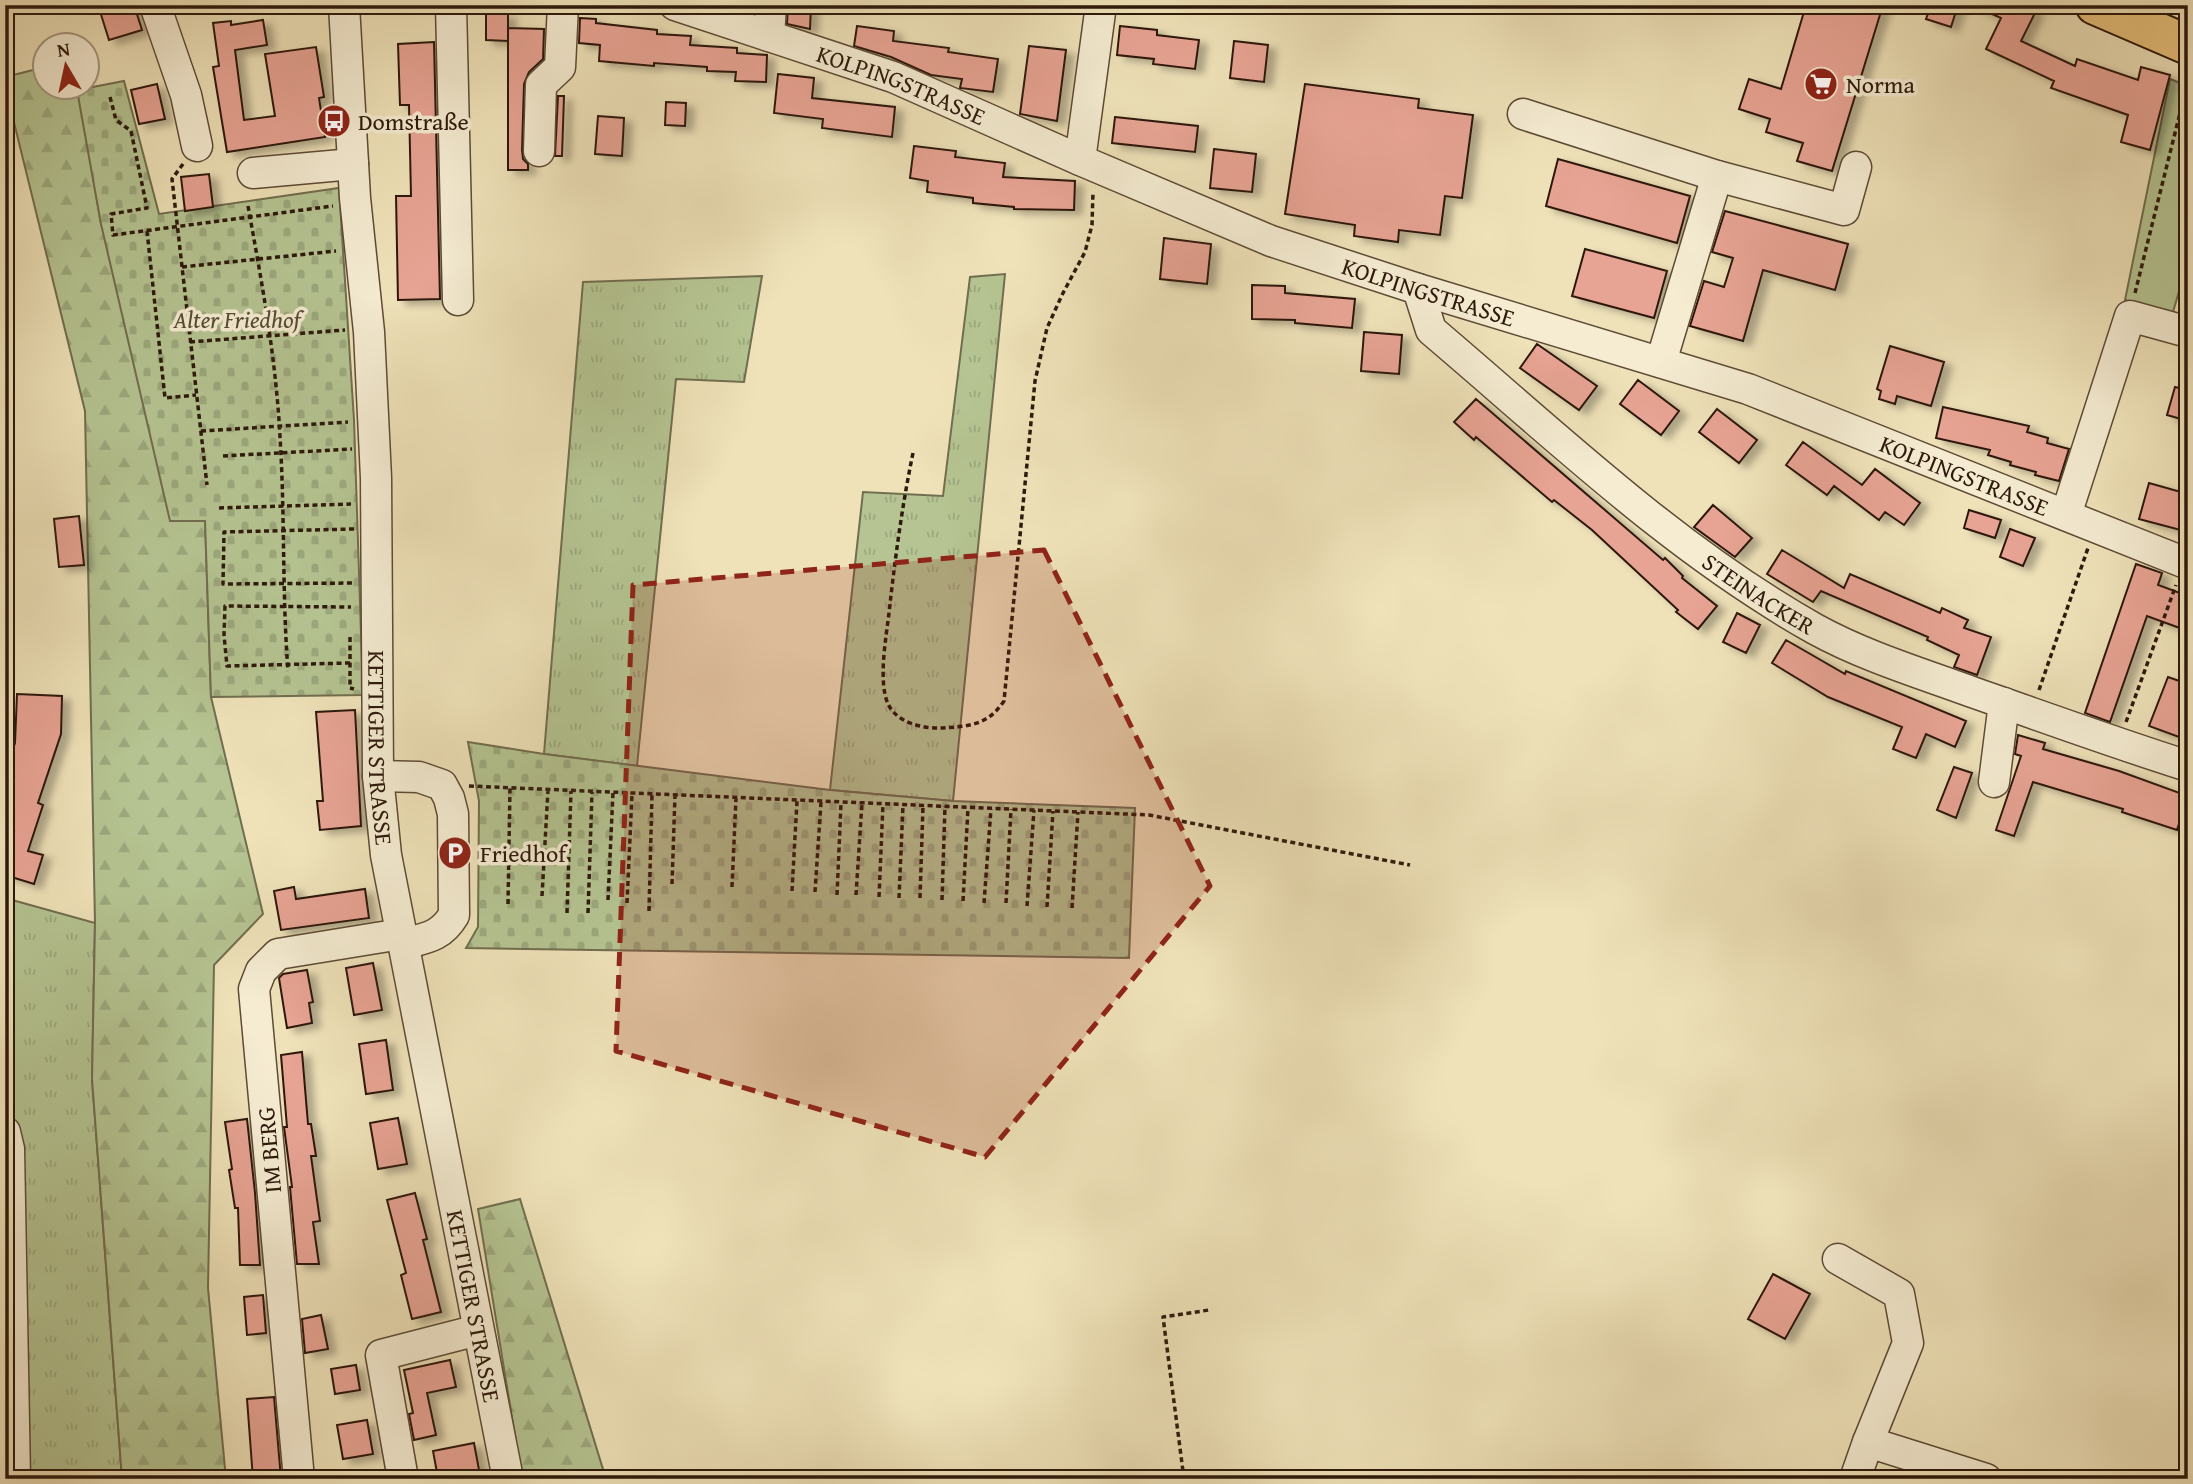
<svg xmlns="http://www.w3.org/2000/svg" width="2193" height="1484" font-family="'Gentium Book Plus',serif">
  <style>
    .grass { fill: url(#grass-tufts); stroke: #716e4e; stroke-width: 2 }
    .forest { fill: url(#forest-firs); stroke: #716e4e; stroke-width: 2 }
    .cemetery { fill: url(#cemetery-stones); stroke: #716e4e; stroke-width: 2 }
    .park { fill: #b5c492; stroke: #716e4e; stroke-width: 2 }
    .building { fill: #e7a393; stroke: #2d190b; stroke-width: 2; filter: url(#shadow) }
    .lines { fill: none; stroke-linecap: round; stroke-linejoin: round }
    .minor-casing { stroke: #5e4b36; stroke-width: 33 }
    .major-casing { stroke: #2d190b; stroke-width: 42 }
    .path { stroke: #2d190b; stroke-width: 3.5; stroke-dasharray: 5 3.5; stroke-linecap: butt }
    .minor { stroke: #f5ecd2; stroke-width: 30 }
    .major { stroke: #e8c17c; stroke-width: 38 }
    .marked { fill: #8f2418; fill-opacity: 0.2; stroke: #8f2418; stroke-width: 5; stroke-dasharray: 14 9; stroke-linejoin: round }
    .labels { text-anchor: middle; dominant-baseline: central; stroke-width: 7; stroke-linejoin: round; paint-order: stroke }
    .poi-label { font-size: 24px; fill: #2d190b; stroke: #f5ecd2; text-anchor: start }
    .street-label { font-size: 24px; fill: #2d190b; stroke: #f5ecd2 }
    .park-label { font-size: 24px; font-style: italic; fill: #564c34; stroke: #f5ecd2 }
  </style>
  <defs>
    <pattern id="grass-tufts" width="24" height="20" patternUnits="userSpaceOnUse" patternTransform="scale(1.75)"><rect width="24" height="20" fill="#b5c492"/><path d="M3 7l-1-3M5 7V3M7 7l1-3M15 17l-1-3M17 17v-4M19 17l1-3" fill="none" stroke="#9ca87d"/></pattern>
    <pattern id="forest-firs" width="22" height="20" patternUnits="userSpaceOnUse" patternTransform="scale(1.75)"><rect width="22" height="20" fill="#b5c492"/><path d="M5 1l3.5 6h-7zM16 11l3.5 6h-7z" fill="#9ca87d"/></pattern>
    <pattern id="cemetery-stones" width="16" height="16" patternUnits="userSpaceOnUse" patternTransform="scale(1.75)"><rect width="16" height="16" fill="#b5c492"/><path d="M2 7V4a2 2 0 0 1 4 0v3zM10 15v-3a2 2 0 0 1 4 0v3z" fill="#9ca87d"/></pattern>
    <filter id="shadow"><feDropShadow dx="8" dy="4.5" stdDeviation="3.5" flood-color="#0004"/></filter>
  </defs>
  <rect width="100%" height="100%" fill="#efe2b9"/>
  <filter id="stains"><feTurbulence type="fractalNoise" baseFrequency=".00286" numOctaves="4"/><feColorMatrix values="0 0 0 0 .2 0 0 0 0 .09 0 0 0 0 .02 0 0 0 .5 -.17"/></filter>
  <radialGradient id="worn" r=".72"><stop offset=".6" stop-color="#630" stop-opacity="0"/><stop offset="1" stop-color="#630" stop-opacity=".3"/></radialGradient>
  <path class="grass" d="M1005 274 953 801 830 790 863 492 943 496 970 277Z
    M762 276 744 382 676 379 637 766 544 754 583 282Z
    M5 898 95 923 92 1079 122 1479H5Z"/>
  <path class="forest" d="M45 67 46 88H78L101 224 205 521 211 697 263 914 214 965 208 1288 226 1479H122L92 1079 95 923 85 411 5 86V77Z
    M520 1199 606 1479H522L478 1209Z"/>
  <path class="cemetery" d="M124 81 159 214 339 188 354 420 363 695 211 697 205 521H170L101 224 77 90Z
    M468 742 544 754 830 790 953 801 1135 808 1129 958 466 948 478 927 479 801Z"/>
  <path class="park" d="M2170 79 2188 86V260L2173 312 2125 300Z"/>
  <path class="building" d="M98 5H134L142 30 109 40Z
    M788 5H811L810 29 787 24Z
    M1806 5H1883L1832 171 1797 161 1803 143 1766 132 1770 119 1739 109 1749 79 1781 89Z
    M1931 5H1958L1951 27 1926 19Z
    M1972 5H2024L2036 11 2021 41 2075 66 2077 59 2138 80 2141 67 2170 75 2150 150 2121 142 2128 115 2051 88 2054 81 1986 49 2001 18Z
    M486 14H508V41L486 40Z
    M580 18 596 19V23L657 30V34L691 36 690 45 737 48V53L767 55 766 82 735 81 736 72 707 71V67L654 63V66L599 61 600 45 579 43Z
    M263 20 267 45 235 50 244 120 275 116 265 54 316 47 324 97 319 98 325 137 227 152 213 67 219 66 213 23 231 21V25Z
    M857 26 894 31 893 41 949 48 948 52 998 59 993 92 960 88 962 79 931 75 891 57 854 46Z
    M1120 26 1157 30V35L1199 40 1195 69 1153 64 1154 59 1117 55Z
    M508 28 544 29 543 59 529 72 524 84 522 150 523 159 528 164V170H508Z
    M1234 41 1268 45 1264 82 1230 78Z
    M434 42 440 299 398 300 396 196H411L409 105H400L398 44Z
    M1029 46 1066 50 1057 121 1020 114Z
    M778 74 814 78 812 98 895 107 892 137 822 128 823 119 774 113Z
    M157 84 165 119 139 124 131 90Z
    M1305 84 1419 99 1418 108 1473 115 1462 198 1445 196 1440 235 1399 230 1398 242 1354 236 1355 225 1285 214Z
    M558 96H564L562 156H555Z
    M666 102 686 103 685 126 665 125Z
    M598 116 624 118 622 156 595 154Z
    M1115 117 1198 126 1195 152 1112 143Z
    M914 146 956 151 955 157 1005 163 1003 177 1075 181 1074 210 1014 209V207L973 203V198L927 192 928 181 910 178Z
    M1214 149 1256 154 1252 192 1210 188Z
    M1558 159 1690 196 1677 243 1546 206Z
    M209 174 213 207 185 211 181 177Z
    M1725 211 1848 244 1835 290 1763 270 1743 341 1690 326 1704 281 1724 287 1733 258 1712 252Z
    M1164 238 1211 244 1207 284 1160 279Z
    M1585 249 1667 271 1654 318 1572 296Z
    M1252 285 1285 286V293L1355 299 1352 328 1295 323V320L1252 319Z
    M1364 332 1402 335 1399 374 1361 371Z
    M1537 344 1597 386 1579 410 1520 368Z
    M1890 346 1944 362 1931 406 1897 396 1895 404 1879 399 1881 391 1877 389Z
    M1638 380 1679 411 1661 435 1620 404Z
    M2175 387 2188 390V421L2167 415Z
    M1476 399 1663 560 1665 558 1683 576 1682 578 1717 606 1698 629 1676 612 1678 610 1592 530 1554 500 1552 502 1476 437 1474 440 1454 422Z
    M1943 407 2029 426 2027 432 2048 438 2047 443 2069 449 2059 481 2035 475 2036 472 2010 465 2011 462 1988 455 1990 450 1936 438Z
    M1717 409 1757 440 1739 463 1699 432Z
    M1803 442 1862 485 1875 469 1920 503 1904 525 1885 512 1879 520 1834 486 1827 495 1786 465Z
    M2149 483 2188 494V532L2139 519Z
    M1713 505 1752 538 1735 557 1694 527Z
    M1969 510 2001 520 1995 538 1964 528Z
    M79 516 84 565 59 567 54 519Z
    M2010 529 2035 538 2023 566 2000 557Z
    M1782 550 1844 588 1850 574 1940 613 1942 608 1968 620 1964 628 1991 637 1977 675 1954 667 1959 655 1927 640 1928 637 1821 591 1813 602 1767 574Z
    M2136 564 2162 573 2158 585 2188 596V631L2147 616 2110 722 2085 713Z
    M1737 613 1760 625 1746 653 1723 642Z
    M1786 640 1845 674 1846 671 1966 721 1955 747 1926 734 1916 758 1893 749 1902 727 1828 697 1772 663Z
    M2168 677 2188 684V715L2179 737 2149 726Z
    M17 694 62 696 61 734 38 803 43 805 28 851 43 855 34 884 5 875V858L14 832 5 829V805L14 777 5 775V772L15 743Z
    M355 710 361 826 320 830 317 801H323L316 712Z
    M2018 735 2045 743 2043 749 2119 771 2188 796 2177 830 2122 812 2123 809 2033 782 2014 836 1996 830 2021 756 2015 754Z
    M1954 767 1972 773 1956 818 1937 810Z
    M294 887 296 899 365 889 369 918 281 930 274 891Z
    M373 963 382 1010 354 1015 346 968Z
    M307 970 313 1002 309 1003 312 1023 287 1028 279 978 283 974Z
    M386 1040 393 1090 366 1094 359 1044Z
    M302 1052 308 1124H311L316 1156H311L320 1221 313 1222 319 1264H297L290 1187H292L284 1127H287L281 1055Z
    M398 1118 407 1164 378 1169 370 1123Z
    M247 1119 255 1193 260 1265H240L238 1208H235L229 1170 232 1169 225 1122Z
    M415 1193 427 1239 423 1240 441 1312 412 1319 401 1275 406 1273 387 1200Z
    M1773 1274 1810 1294 1785 1339 1748 1319Z
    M263 1295 266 1333 247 1335 244 1297Z
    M321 1315 328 1349 305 1353 302 1319Z
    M450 1360 456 1387 427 1393 436 1435 414 1440 409 1414 413 1413 404 1370Z
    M356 1365 360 1390 335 1394 331 1369Z
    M274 1397 281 1479H253L247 1399Z
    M367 1420 373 1454 343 1459 337 1425Z
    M474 1443 479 1470 438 1478 433 1451Z"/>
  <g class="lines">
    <defs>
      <g id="minor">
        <path d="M155 5 186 95 197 146"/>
        <path id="s1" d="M344 5 355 198 369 332 376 478 378 776 386 855 508 1479"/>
        <path d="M451 5 458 300"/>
        <path id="s2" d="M675 5 893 77 1080 160 1271 241 1418 289 1748 389 2188 564"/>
        <path d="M769 36 771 5"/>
        <path d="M1523 114 1717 176 1844 210 1856 167"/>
        <path d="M539 151 541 85 560 67 563 5"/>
        <path d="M1080 160 1101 5"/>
        <path d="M253 173 353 164"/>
        <path id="s3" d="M1418 289 1431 330C1555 435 1673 549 1815 629 1864 656 1920 673 1972 692 2044 717 2115 743 2188 766"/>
        <path d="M1661 362 1717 176"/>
        <path d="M2066 515 2130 316 2188 332"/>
        <path d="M378 776 419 777 442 785 449 798 453 814 454 915C441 937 426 938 403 944"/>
        <path d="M1994 782 2004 703"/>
        <path d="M5 1132 9 1149 15 1479"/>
        <path d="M1838 1259 1899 1294 1908 1343 1868 1442"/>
        <path d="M299 1479 254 989 261 971 278 954 401 934"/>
        <path d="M403 1479 381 1355 478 1330"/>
        <path d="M1855 1479 1868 1442 1986 1479"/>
      </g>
      <path id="major" d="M2095 5 2188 45"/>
    </defs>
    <use href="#minor" class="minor-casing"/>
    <use href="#major" class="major-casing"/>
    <path class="path" d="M110 97 116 120 131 131 147 208 111 214 113 235 333 206
      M183 164 172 179 207 485
      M248 206C262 283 276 359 280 437 285 515 282 593 288 671
      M147 231 165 398 196 395
      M182 267 336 251
      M2135 293 2188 81
      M190 342 345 330
      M201 431 348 422
      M913 453C902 506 895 559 889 613 886 638 878 681 888 704 897 723 923 729 943 728 970 726 988 725 1004 701L1035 381 1047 328 1062 295 1085 252 1092 225 1093 192
      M223 456 352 449
      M219 508 351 504
      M354 529 224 532 223 584 355 583
      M350 637V688L354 689
      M350 663 227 666 224 635 225 606 351 607
      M2039 690 2088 548
      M2126 722 2176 585
      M469 786 1149 815 1410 865
      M672 884 675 795
      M732 887 736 798
      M792 891 797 801
      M815 892 821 802
      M837 895 841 803
      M856 895 862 803
      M542 896 548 790
      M879 897 883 804
      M899 898 903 805
      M920 898 923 806
      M608 900 613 792
      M942 900 945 806
      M963 901 968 808
      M627 903 632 794
      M984 903 991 809
      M1006 903 1011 809
      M508 904 510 788
      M1027 906 1034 810
      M1047 907 1053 811
      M1072 908 1078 812
      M649 911 652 794
      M567 913 571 791
      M588 913 592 792
      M1184 1479 1163 1317 1209 1310"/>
    <use href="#minor" class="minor"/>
    <use href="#major" class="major"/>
  </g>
  <path class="marked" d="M1044 550 1210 886 985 1157 616 1051 633 585Z"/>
  <defs>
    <symbol id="supermarket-disc" viewBox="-11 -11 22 22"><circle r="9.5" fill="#8f2418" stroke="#f5ecd2"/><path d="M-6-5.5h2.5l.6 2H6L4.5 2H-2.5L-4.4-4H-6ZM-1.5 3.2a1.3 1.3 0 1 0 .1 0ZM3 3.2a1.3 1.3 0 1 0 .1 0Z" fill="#fff"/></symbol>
    <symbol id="bus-disc" viewBox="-11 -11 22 22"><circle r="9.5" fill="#8f2418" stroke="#f5ecd2"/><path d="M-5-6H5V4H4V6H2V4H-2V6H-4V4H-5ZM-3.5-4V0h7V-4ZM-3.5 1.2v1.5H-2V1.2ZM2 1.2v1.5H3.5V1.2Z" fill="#fff"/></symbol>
    <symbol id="parking-disc" viewBox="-11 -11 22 22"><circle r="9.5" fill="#8f2418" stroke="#f5ecd2"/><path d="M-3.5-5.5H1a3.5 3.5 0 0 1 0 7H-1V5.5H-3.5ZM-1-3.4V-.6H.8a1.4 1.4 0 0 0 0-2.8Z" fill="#fff"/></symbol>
  </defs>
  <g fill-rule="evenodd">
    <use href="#supermarket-disc" x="1802" y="65" width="38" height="38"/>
    <use href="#bus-disc" x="315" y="102" width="38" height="38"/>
    <use href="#parking-disc" x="436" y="834" width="38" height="38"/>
  </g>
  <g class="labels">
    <g class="poi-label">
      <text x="1846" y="84">Norma</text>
      <text x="358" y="121">Domstraße</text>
      <text x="480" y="853">Friedhof</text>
    </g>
    <g class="street-label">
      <text stroke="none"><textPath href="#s2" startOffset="240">KOLPINGSTRASSE</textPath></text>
      <text stroke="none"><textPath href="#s2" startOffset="807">KOLPINGSTRASSE</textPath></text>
      <text stroke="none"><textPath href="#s2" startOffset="1374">KOLPINGSTRASSE</textPath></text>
      <text stroke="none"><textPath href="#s3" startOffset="464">STEINACKER</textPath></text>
      <text stroke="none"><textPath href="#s1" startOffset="744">KETTIGER STRASSE</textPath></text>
      <text transform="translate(269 1150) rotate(-95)">IM BERG</text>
      <text stroke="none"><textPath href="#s1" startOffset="1311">KETTIGER STRASSE</textPath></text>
    </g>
    <g class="park-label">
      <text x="237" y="319">Alter Friedhof</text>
    </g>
  </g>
  <rect width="2193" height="1484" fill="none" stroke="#efe2b9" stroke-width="28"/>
  <rect x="7" y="7" width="2179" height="1470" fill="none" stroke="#2d190b" stroke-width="3.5"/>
  <rect x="14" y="14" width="2165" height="1456" fill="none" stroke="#2d190b" stroke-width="2"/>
  <g transform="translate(66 66) rotate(351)"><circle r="33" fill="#f5ecd2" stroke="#a59882" stroke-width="2"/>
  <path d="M0-5L12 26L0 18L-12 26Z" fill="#8f2418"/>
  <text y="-10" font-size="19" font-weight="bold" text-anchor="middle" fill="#2d190b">N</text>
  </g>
  <rect width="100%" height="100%" filter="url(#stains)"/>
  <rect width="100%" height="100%" fill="url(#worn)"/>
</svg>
